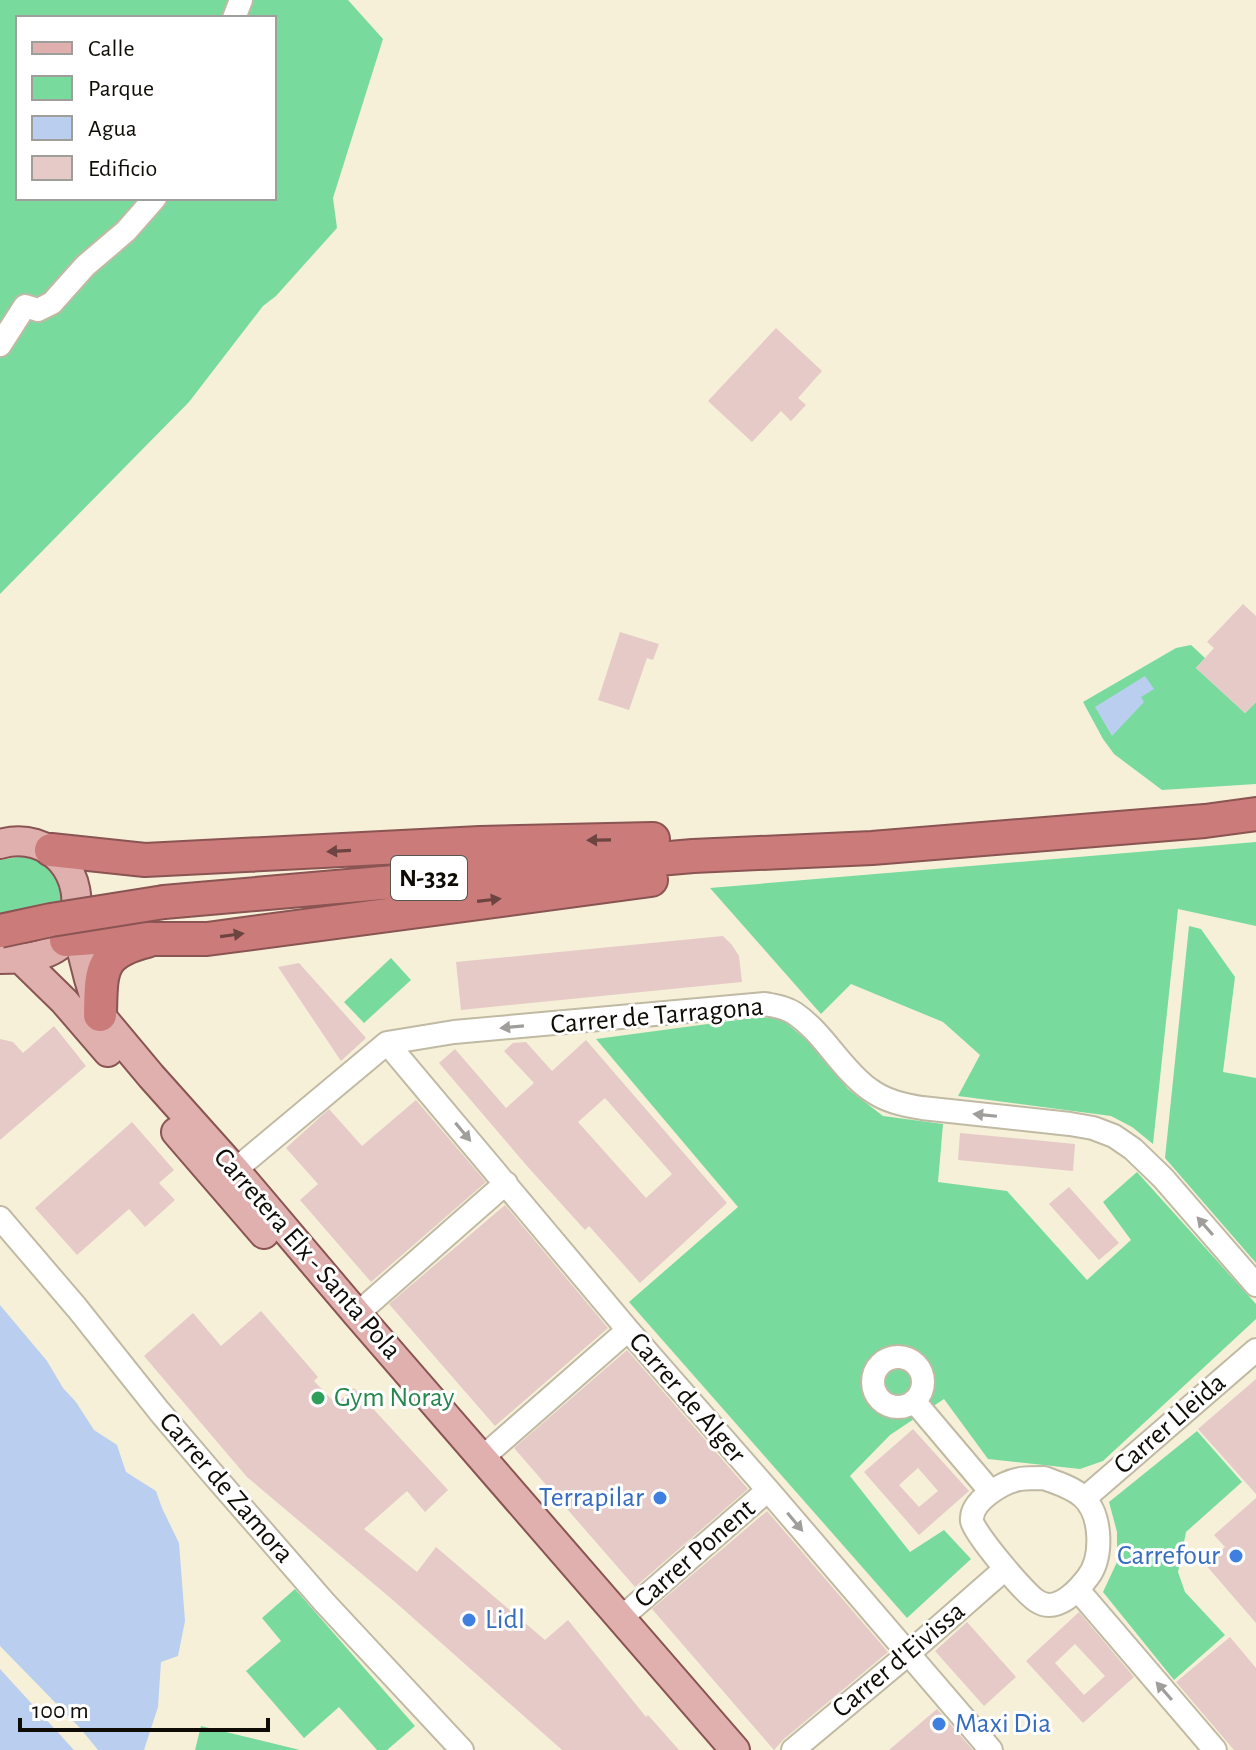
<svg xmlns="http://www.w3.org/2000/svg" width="1256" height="1750" font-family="'Alegreya Sans',sans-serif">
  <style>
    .green { fill: #79da9e; fill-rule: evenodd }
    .water { fill: #baceef }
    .building { fill: #e5cac7; fill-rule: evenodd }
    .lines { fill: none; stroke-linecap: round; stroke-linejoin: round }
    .minor-casing { stroke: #c0baa4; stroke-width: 26 }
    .major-casing { stroke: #895451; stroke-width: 32 }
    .highway-casing { stroke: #895451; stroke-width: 36 }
    .minor { stroke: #fff; stroke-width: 22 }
    .major { stroke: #e0b0af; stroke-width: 28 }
    .highway { stroke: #cb7b7a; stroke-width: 32 }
    .highway-bridge-casing { stroke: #895451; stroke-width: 36; stroke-linecap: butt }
    .highway-bridge { stroke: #cb7b7a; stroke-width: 32 }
    .oneway { fill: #6c4440 }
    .oneway2 { fill: #9f9e9b }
    .leisure-dot { fill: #2e9e5b; stroke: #fff; stroke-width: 3 }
    .shop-dot { fill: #3f7fe0; stroke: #fff; stroke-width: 3 }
    .labels { text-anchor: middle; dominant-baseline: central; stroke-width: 6; stroke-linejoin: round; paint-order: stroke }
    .shield { fill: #fff; stroke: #565550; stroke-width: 2 }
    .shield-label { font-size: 26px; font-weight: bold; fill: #0e0c05 }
    .street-label { font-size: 28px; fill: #0e0c05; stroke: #fff }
    .leisure-label { font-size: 28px; fill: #27864d; stroke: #fff; text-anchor: start }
    .shop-label { font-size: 28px; fill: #366cbe; stroke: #fff; text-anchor: end }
  </style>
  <rect width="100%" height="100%" fill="#f6f0d9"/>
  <path class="green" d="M0 0H348L383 39 333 198 337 228 276 296 263 306 189 402 0 594ZM18 18H274V198H18Z
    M1191 645 1205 658 1196 668 1245 713 1256 702V784L1162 790 1114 754 1103 739 1083 702 1176 648Z
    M1256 842V926L1178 909 1153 1144 1132 1127 1111 1116 958 1096 980 1055 943 1022 851 984 821 1014 710 888Z
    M25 856 46 861 60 881 64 911C46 929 29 949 0 944V860Z
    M1189 926 1201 929 1235 977 1223 1072 1256 1078V1263L1165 1158Z
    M391 958 411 980 364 1023 344 1002Z
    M760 1017 782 1019 811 1044 848 1089 883 1116 943 1124 938 1182 1007 1191 1087 1280 1131 1240 1103 1202 1137 1172 1256 1304V1319L1103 1461 1080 1469 988 1459 944 1399 890 1435 850 1476 910 1552 944 1530 971 1559 907 1618 629 1302 738 1207 596 1039Z
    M1197 1431 1242 1482 1186 1532 1178 1572 1185 1592 1225 1635 1174 1680 1103 1592 1117 1562V1532L1109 1502Z
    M295 1589 415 1726 387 1750H377L339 1707 304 1738 246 1671 281 1641 262 1618Z
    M201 1726 300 1750H195Z"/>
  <path class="water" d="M1145 676 1154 689 1141 697 1144 702 1112 736 1095 707Z
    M0 1305 47 1361 63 1388 76 1402 94 1430 117 1445 126 1472 156 1491 162 1508 179 1543 185 1621 178 1656 161 1662 158 1707 144 1750H98L80 1728 0 1646Z
    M0 1669 74 1750H0Z"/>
  <path class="building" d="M776 328 822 371 798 398 806 405 791 421 781 411 752 442 708 401Z
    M1243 604 1256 616V702L1245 713 1196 668 1214 648 1207 642Z
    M620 632 659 644 653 660 647 658 629 710 598 700Z
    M723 936 732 945 739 956 742 982 461 1010 456 962Z
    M299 963 366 1038 341 1061 278 967Z
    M54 1026 86 1066 0 1140V1039L13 1042 23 1053Z
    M586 1040 727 1203 640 1283 589 1226 585 1230 527 1166 439 1063 455 1049 506 1108 534 1083 504 1051 513 1043 526 1042 552 1071ZM605 1098 672 1174 646 1198 578 1122Z
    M416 1100 486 1182 371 1282 300 1200 318 1184 286 1148 329 1109 362 1146Z
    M132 1122 174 1170 159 1183 175 1200 145 1227 129 1209 77 1255 35 1208Z
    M960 1133 1075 1144 1073 1171 958 1160Z
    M1069 1187 1119 1243 1099 1260 1049 1204Z
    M505 1205 608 1328 495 1426 389 1304Z
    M261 1311 318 1377 314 1381 336 1404 354 1388 448 1490 425 1512 407 1491 364 1529 417 1572 436 1547 545 1640 568 1620 646 1717 648 1715 679 1750H562L394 1601 247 1477 144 1356 193 1313 221 1346Z
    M627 1350 748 1489 635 1587 514 1448Z
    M1256 1379V1494L1198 1429Z
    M913 1429 969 1491 919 1535 864 1472ZM918 1468 938 1491 919 1507 899 1485Z
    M1256 1498V1623L1205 1564 1225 1547 1214 1535Z
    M767 1511 888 1652 784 1739 774 1750 652 1609Z
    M1079 1612 1134 1677 1083 1723 1026 1661ZM1075 1644 1105 1676 1084 1695 1055 1663Z
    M967 1622 1016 1677 984 1706 935 1651Z
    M1230 1637 1256 1668V1750H1234L1176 1682Z
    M937 1709 973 1750H889Z"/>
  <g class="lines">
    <defs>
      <path id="minor" d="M234 18 241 0
        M0 345 25 306 38 310 52 303 85 266 126 231 155 198
        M387 1043 454 1032 765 1004C775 1006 785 1007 794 1013 823 1032 841 1069 869 1089 885 1101 903 1105 922 1108L1070 1124 1093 1128 1114 1136 1133 1149 1163 1178 1256 1285
        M387 1043 628 1330 768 1490 991 1750
        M235 1170 387 1043
        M0 1218 77 1308 159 1411 211 1472 324 1602 462 1750
        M357 1314 506 1183
        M873 1382a25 25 0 1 1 50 0a25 25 0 1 1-50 0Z
        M914 1401 991 1492
        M483 1457 628 1330
        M1044 1478C1057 1483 1072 1487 1083 1497 1102 1515 1103 1557 1088 1577 1079 1589 1064 1605 1049 1605 1045 1605 1040 1603 1037 1601 1026 1595 973 1532 972 1521 970 1501 1003 1482 1020 1479 1027 1478 1036 1478 1044 1478Z
        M1085 1498 1256 1350
        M1078 1590 1215 1750
        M621 1618 768 1490
        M793 1750 908 1654 1005 1569"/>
      <path id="major" d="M0 844C50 829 90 877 72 925 70 930 68 937 64 941 49 958 20 959 0 959
        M74 920 89 979 100 1015 151 1076 235 1170 357 1314 735 1750
        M21 959 64 1001 108 1052
        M176 1132 264 1234"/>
      <path id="highway" d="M51 850 145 860 480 843 653 839
        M164 902 693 856 872 848 1205 821 1256 814
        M66 940 107 937 154 939H207L651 880
        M100 1015C101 970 99 953 147 941"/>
    </defs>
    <use href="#minor" class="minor-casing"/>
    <use href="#major" class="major-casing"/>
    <use href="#highway" class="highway-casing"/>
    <use href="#minor" class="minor"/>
    <use href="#major" class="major"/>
    <use href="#highway" class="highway"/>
    <defs>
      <path id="highway-bridge" d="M0 931 51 920 164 902"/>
    </defs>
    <use href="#highway-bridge" class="highway-bridge-casing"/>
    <use href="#highway-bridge" class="highway-bridge"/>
  </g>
  <defs><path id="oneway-solid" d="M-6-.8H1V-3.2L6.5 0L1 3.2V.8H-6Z" transform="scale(2)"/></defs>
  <g class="oneway">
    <use href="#oneway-solid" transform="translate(599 840) rotate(179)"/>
    <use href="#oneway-solid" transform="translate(339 851) rotate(177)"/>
    <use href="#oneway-solid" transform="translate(489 900) rotate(-7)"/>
    <use href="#oneway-solid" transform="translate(232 935) rotate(-8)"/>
  </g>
  <g class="oneway2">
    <use href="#oneway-solid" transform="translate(512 1027) rotate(175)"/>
    <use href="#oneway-solid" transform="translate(985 1115) rotate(-174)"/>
    <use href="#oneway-solid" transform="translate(463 1132) rotate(50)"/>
    <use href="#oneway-solid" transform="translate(1205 1226) rotate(-131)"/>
    <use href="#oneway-solid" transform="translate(795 1522) rotate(50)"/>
    <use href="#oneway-solid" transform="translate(1164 1691) rotate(-131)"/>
  </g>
  <circle class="leisure-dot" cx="318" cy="1398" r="8"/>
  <g class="shop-dot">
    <circle cx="660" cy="1498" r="8"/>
    <circle cx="1236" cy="1556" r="8"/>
    <circle cx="469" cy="1620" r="8"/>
    <circle cx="939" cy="1724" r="8"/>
  </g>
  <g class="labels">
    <rect class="shield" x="391" y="856" width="76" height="44" rx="6"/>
    <g class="shield-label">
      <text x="429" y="878">N-332</text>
    </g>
    <g class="street-label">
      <text transform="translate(657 1016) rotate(-5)">Carrer de Tarragona</text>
      <text transform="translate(307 1254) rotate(49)">Carretera Elx - Santa Pola</text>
      <text transform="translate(687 1398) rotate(49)">Carrer de Alger</text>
      <text transform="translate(1170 1424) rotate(-41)">Carrer Lleida</text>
      <text transform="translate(226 1488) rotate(49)">Carrer de Zamora</text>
      <text transform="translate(695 1554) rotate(-41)">Carrer Ponent</text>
      <text transform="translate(899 1660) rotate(-40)">Carrer d'Eivissa</text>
    </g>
    <g class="leisure-label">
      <text x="334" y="1398">Gym Noray</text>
    </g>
    <g class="shop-label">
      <text x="644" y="1498">Terrapilar</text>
      <text x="1220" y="1556">Carrefour</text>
      <text x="485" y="1620" text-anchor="start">Lidl</text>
      <text x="955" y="1724" text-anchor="start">Maxi Dia</text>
    </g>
  </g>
  <rect x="16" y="16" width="260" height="184" fill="#ffffff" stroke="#9f9e9b" stroke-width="2"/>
  <rect x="32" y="42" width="40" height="12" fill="#e0b0af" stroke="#9f9e9b" stroke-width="2"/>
  <text x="88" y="56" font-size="24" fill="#0e0c05">Calle</text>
  <rect x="32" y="76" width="40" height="24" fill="#79da9e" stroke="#9f9e9b" stroke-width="2"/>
  <text x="88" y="96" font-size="24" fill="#0e0c05">Parque</text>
  <rect x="32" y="116" width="40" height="24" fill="#baceef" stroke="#9f9e9b" stroke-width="2"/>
  <text x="88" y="136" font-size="24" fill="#0e0c05">Agua</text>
  <rect x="32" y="156" width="40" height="24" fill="#e5cac7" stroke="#9f9e9b" stroke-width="2"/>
  <text x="88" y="176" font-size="24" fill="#0e0c05">Edificio</text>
  <path d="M20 1718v12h248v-12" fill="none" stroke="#0e0c05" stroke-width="4"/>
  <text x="32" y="1718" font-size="24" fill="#0e0c05" stroke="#ffffff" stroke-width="6" paint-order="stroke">100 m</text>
</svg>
